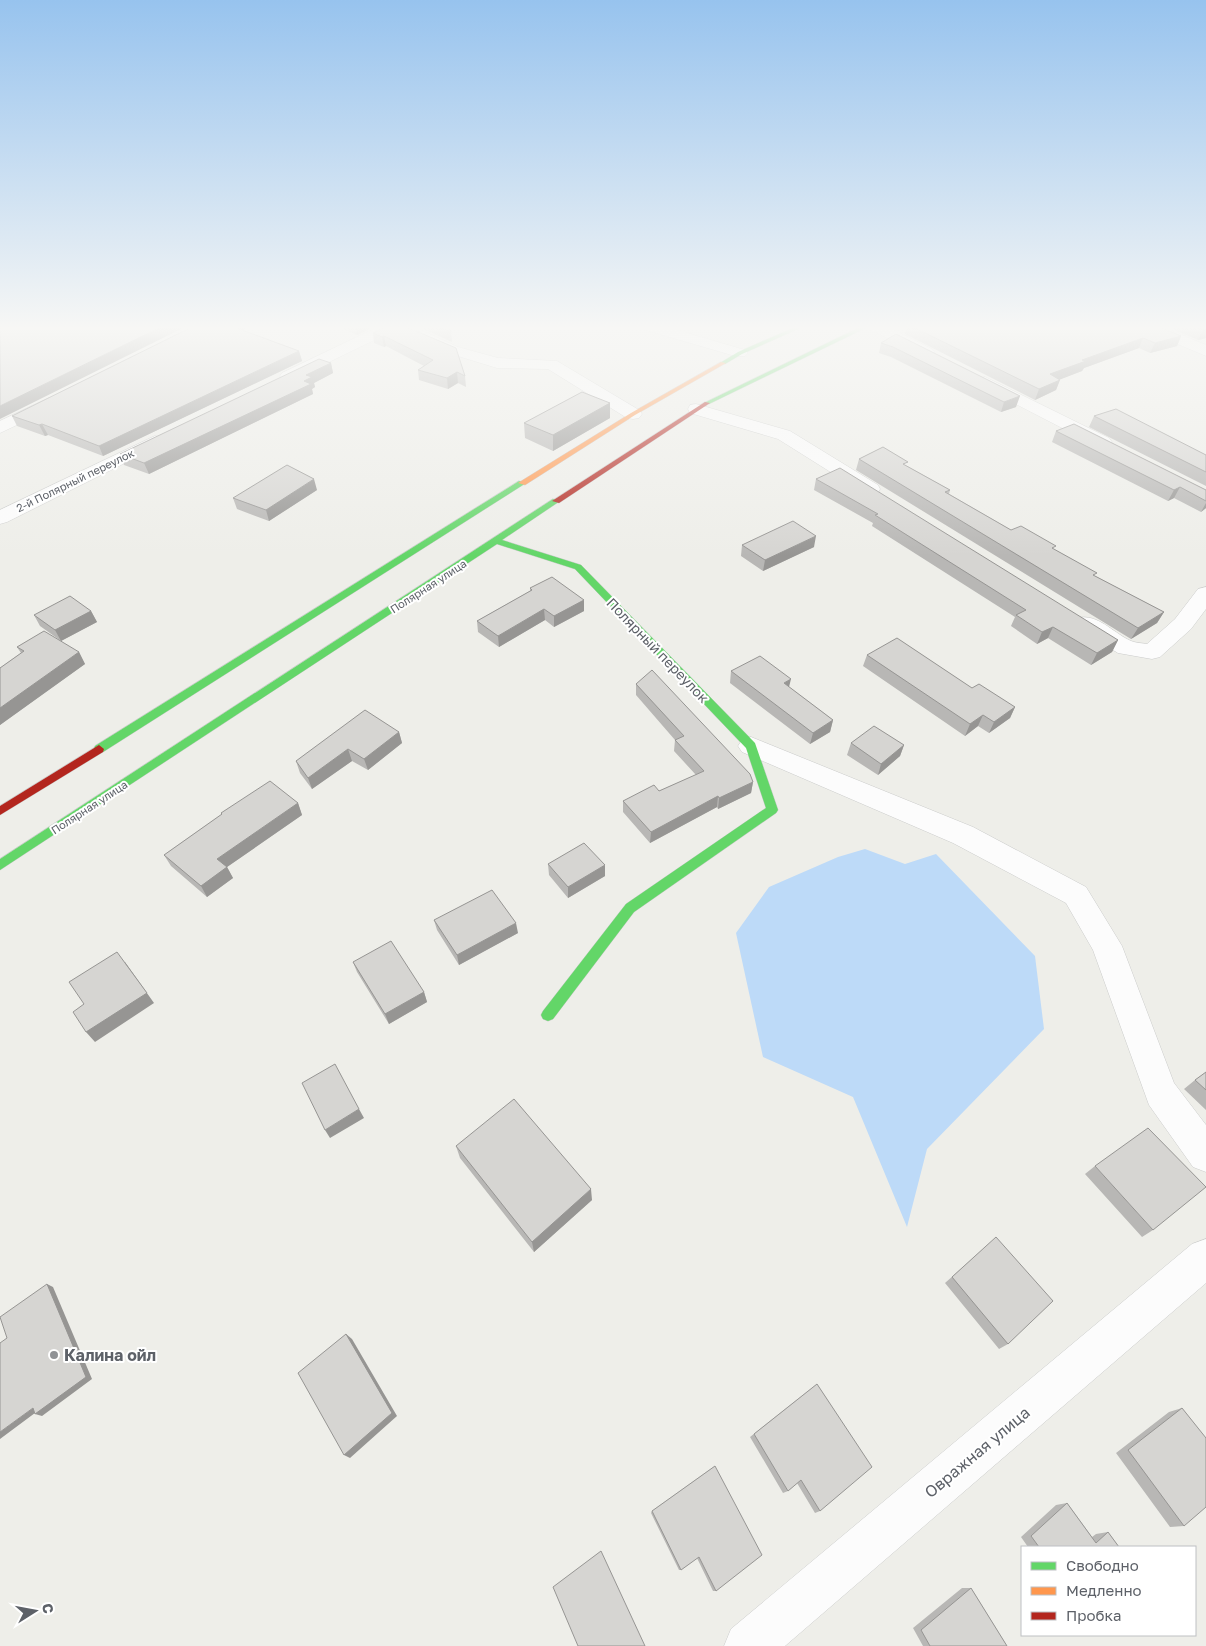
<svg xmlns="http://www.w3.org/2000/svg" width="1206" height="1646" font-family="'Golos Text',sans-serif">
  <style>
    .water { fill: #bddaf8 }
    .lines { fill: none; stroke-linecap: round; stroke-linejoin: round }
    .street-casing { stroke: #cbcccb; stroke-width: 1 }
    .fast-casing { stroke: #cacbcb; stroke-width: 1 }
    .slow-casing { stroke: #cacbcb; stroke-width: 1 }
    .jam-casing { stroke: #cacbcb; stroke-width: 1 }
    .street { fill: #fcfcfc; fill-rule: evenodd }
    .fast { fill: #63d668; fill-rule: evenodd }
    .slow { fill: #ff974d; fill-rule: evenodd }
    .jam { fill: #b3261e; fill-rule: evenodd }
    .wall { fill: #b8b7b5 }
    .shaded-wall { fill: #969593 }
    .building { fill: #d6d5d2; stroke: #969593 }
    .poi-dot { fill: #909295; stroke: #fff; stroke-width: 2 }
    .labels { text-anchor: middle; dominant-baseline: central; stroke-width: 4; stroke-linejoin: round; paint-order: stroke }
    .far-street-label { font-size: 11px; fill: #5d6168; stroke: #fff }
    .street-label { font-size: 14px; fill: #5d6168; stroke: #fff }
    .near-poi-label { font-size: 16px; font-weight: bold; fill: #5d6168; stroke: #fff; text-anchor: start }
    .near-street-label { font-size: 16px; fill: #5d6168; stroke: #fff }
  </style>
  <rect width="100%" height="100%" fill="#eeeee9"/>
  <path class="water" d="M865 849 905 864 936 854 1035 956 1044 1029 927 1149 907 1227 853 1097 763 1057 736 933 769 887 838 857Z"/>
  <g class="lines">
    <defs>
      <path id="street" d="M380 326H399L397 329 294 379H282L280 376 282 373Z
        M640 326H663L745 350 748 353 745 356H735L642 329Z
        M867 326H886L932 349 935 352 932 355H922L869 329Z
        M1140 326H1160L1206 345V356L1142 329Z
        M423 331 458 347 498 358 557 361 639 410 642 414 639 418 633 419 627 418 548 369 497 368 448 353 418 339 415 336 418 333Z
        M985 377 1109 438 1112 442 1109 446 1103 447 1097 446 979 385 977 382 979 379Z
        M49 398 55 399 57 403 55 407 0 433V421Z
        M696 404 790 431 878 485 880 489 878 493 871 495 864 493 778 439 690 413 688 409 690 405Z
        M155 436 161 437 164 441 161 445 7 522 0 524V510Z
        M1206 587V609L1191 629 1160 657 1152 659 1118 653 1077 628 1074 623 1077 618C1098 613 1113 633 1131 641 1136 643 1142 643 1147 644L1175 619 1198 589Z
        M751 737 973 827 1086 887 1122 946 1174 1083 1206 1125V1172L1193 1167 1149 1105 1093 950 1066 903 953 843 742 752 738 746 742 740Z
        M1206 1239V1283L785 1646H724L731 1629 1192 1244Z"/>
      <path id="fast" d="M797 326H805L742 354 725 364 720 363 738 352Z
        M862 326H870L709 404 704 403Z
        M519 481 526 483 103 752H95L94 749 95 746Z
        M553 499 560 501 502 540 581 565 755 743 778 810 776 813 634 912 553 1019 548 1021 543 1019 541 1015 543 1011 626 904 766 808 746 748 575 569 497 544 0 870V859Z"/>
      <path id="slow" d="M721 362 726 363 635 415 525 485 518 483 631 413Z"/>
      <path id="jam" d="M705 402 710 403 559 503 552 501Z
        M99 745 104 749 103 752 0 815V806Z"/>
    </defs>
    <use href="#street" class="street-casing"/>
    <use href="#fast" class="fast-casing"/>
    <use href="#slow" class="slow-casing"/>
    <use href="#jam" class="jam-casing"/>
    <use href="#street" class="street"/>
    <use href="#fast" class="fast"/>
    <use href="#slow" class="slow"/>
    <use href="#jam" class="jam"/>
  </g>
  <path class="wall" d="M194 326H251L242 330 299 351 302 361 103 456 48 435 45 436 17 426 12 416Z
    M336 326H376L357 335Z
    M387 326 465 376 466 387 458 383 448 389 419 380 418 370 424 366 386 346 384 347 374 343 373 333Z
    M417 326H449L451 332 452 342Z
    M907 326H1158L1181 336 1177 346 1150 353 1139 348 1084 368 1082 371 1060 379 1056 390 1035 400 905 334Z
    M1165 326H1206V338L1198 340Z
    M896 334 1016 407 1001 412 891 357 879 353 881 343Z
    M331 363 333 373 314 383 315 387 312 389 313 394 149 474 124 465 120 454Z
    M610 403V418L553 451 525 438 524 423Z
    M1094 416 1206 455V486L1089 427Z
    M1056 431 1206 490V508L1201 512 1174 498 1168 501 1052 442Z
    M859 459 907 466 950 490 949 494 1011 530 1054 549 1095 576 1164 612 1157 623 1131 639 856 470Z
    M816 479 1118 640 1112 652 1091 665 1048 638 1037 644 1011 626 1015 617 872 526 873 523 814 490Z
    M317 490 269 521 237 509 233 498Z
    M742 545 814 547 763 571 741 556Z
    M530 588 584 600V611L554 627 545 620 499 647 478 632 477 621 530 591Z
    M91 611 97 622 61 641 40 626 34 615Z
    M17 647 79 652 85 664 0 725V668L21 653Z
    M867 655 1015 707 1010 718 989 733 978 726 965 736 863 666Z
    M731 671 789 687 833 720 830 732 810 744 730 683Z
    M636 684 753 782 751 793 718 809 717 807 650 843 623 812V801L659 791 696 775 674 751 675 740 636 695Z
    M399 732 402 743 368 770 352 761 312 789 300 773 296 761Z
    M851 743 904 745 900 756 878 775 847 755Z
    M298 803 302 815 227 867 233 878 207 897 171 866 164 855 221 815V813Z
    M548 864 605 865V876L568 898 549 875Z
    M434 920 518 933 459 965 437 930Z
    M353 962 424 992 427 1002 389 1024 357 972Z
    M1206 1072V1110L1184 1089 1195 1080Z
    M456 1146 592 1200 534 1252 460 1158Z
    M1095 1166 1153 1230 1142 1237 1085 1174Z
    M989 1244 1008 1344 999 1349 945 1283Z
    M817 1384 820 1511 815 1513 797 1483 788 1491 783 1493 750 1437Z
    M1182 1408 1184 1526 1170 1527 1116 1453 1169 1412Z
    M715 1466 716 1591H713L697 1558 681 1570H679L651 1513 652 1511Z
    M1067 1503 1092 1537 1096 1534 1108 1532 1119 1547H1028L1021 1537 1056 1505Z
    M962 1588H971L1007 1646H923L913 1628Z"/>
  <path class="shaded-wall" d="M163 326H187L0 419V406Z
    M228 326H251L231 335Z
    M355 326H376L357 335Z
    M1206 329V338L1198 340 1203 330Z
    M384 336 386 346 384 347 382 337Z
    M1181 336 1177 346 1150 353 1155 343Z
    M1143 338 1139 348 1084 368 1082 371 1046 385 1050 374 1082 360Z
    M299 351 302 361 103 456 99 446Z
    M331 363 333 373 314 383 315 387 312 389 313 394 149 474 144 463 304 381 306 375Z
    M457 372 458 383 448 389 447 378Z
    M1060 380 1056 390 1035 400 1039 389Z
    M1020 396 1016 407 1001 412 1004 402Z
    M610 403V418L553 451V435Z
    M42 424 48 435 45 436 39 425Z
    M314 479 317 490 269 521 266 510Z
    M1180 487 1174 498 1168 501 1174 490Z
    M1206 503V508L1201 512Z
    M816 536 814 547 763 571 765 560Z
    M584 600V611L554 627V616Z
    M544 609 545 620 499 647 498 636Z
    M91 611 97 622 61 641 55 630Z
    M1164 612 1157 623 1131 639 1138 628Z
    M1053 627 1048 638 1037 644 1042 632Z
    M1118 640 1112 652 1091 665 1097 653Z
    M79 652 85 664 0 725V708Z
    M791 679 788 691 784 683Z
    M1015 707 1010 718 989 733 994 722Z
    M983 715 978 726 965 736 970 724Z
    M833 720 830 732 810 744 813 733Z
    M399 732 402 743 368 770 364 759Z
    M904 745 900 756 878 775 881 764Z
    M348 749 352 761 312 789 308 778Z
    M753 782 751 793 718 809 719 798Z
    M718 796 717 807 650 843 651 832Z
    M298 803 302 815 227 867 233 878 207 897 201 886 217 859Z
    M605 865V876L568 898V887Z
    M516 923 518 933 459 965 457 955Z
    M125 962 154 1003 95 1042 86 1032Z
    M424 992 427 1002 389 1024 385 1014Z
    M359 1109 364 1118 330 1138 325 1130Z
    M591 1189 592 1200 534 1252 532 1242Z
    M47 1284 53 1287 92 1379 42 1416 35 1414Z
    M346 1334 352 1339 397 1416 350 1458 344 1455Z
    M33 1408 39 1410 0 1439V1432Z"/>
  <path class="building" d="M0 326H163L0 406Z
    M194 326H231L299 351 99 446 42 424 39 425 12 416Z
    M387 326H404L456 348 465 376 457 372 447 378 418 370 433 360 384 336 382 337 373 333Z
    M437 326H449L451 332Z
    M911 326H1158L1181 336 1155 343 1143 338 1082 360 1086 361 1050 374 1060 380 1039 389Z
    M1193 326H1206V329L1203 330Z
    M896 334 1020 396 1004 402 893 347 881 343Z
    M319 359 331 363 306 375 312 377 304 381 311 384 144 463 120 454Z
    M582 392 610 403 553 435 524 423Z
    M1116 409 1206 455V472L1094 416Z
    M1074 424 1206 490V501L1180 487 1174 490 1056 431Z
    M883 447 908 462 903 464 950 490 945 492 1011 530 1021 526 1056 546 1052 548 1097 573 1093 575 1164 612 1138 628 859 459Z
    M287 465 314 479 266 510 233 498Z
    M840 468 1118 640 1097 653 1053 627 1042 632 1016 615 1026 610 875 515 878 514 816 479Z
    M793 521 816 536 765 560 742 545Z
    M552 577 584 600 554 616 544 609 498 636 477 621 532 590 530 588Z
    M70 596 91 611 55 630 34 615Z
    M44 631 79 652 0 708V668L24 651 17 647Z
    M897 638 972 688 979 684 1015 707 994 722 983 715 970 724 867 655Z
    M760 656 791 679 784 683 833 720 813 733 731 671Z
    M652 670 750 774 753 782 719 798 718 796 651 832 623 801 654 785 659 791 704 771 675 740 684 736 636 684Z
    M365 710 399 732 364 759 348 749 308 778 296 761Z
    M874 726 904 745 881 764 851 743Z
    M270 781 298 803 217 859 227 867 201 886 164 855 222 814 221 813Z
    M584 843 605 865 568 887 548 864Z
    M492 890 516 923 457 955 434 920Z
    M391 941 424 992 385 1014 353 962Z
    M117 952 147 993 86 1032 73 1012 84 1004 69 982Z
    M335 1064 359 1109 325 1130 302 1083Z
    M1206 1072V1090L1195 1080Z
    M514 1099 591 1189 532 1242 456 1146Z
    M1148 1128 1206 1187 1153 1230 1095 1166Z
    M996 1237 1053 1301 1008 1344 952 1277Z
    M47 1284 86 1377 35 1414 33 1408 0 1432V1343L7 1338 0 1317Z
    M346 1334 392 1413 344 1455 298 1373Z
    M817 1384 872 1467 820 1511 801 1480 788 1491 754 1434Z
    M1182 1408 1206 1438V1507L1184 1526 1128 1450Z
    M715 1466 762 1555 716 1591 699 1557 681 1570 652 1511Z
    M1067 1503 1096 1543 1108 1532 1119 1547H1039L1031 1536Z
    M601 1551 645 1646H578L553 1587Z
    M971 1588 1007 1646H930L921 1630Z"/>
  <linearGradient id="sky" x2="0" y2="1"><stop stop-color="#97c3ee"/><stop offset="0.59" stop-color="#f7f7f5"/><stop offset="1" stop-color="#f7f7f5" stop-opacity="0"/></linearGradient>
  <rect width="1206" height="556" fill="url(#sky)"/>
  <circle class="poi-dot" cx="54" cy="1355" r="5"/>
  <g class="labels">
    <g class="far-street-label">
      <text transform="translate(75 480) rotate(-26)">2-й Полярный переулок</text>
      <text transform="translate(428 586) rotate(-33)">Полярная улица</text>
      <text transform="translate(89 807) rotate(-33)">Полярная улица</text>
    </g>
    <g class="street-label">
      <text transform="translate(658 650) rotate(46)">Полярный переулок</text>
    </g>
    <g class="near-poi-label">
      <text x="64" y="1355">Калина ойл</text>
    </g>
    <g class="near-street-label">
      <text transform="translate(977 1452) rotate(-40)">Овражная улица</text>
    </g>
  </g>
  <rect x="1021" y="1546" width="175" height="90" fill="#ffffff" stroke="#bec0c3"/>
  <rect x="1031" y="1562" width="25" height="8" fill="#63d668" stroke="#bec0c3"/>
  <text x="1066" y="1571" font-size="15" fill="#5d6168">Свободно</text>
  <rect x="1031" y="1587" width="25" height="8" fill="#ff974d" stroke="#bec0c3"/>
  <text x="1066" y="1596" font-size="15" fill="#5d6168">Медленно</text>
  <rect x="1031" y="1612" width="25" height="8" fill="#b3261e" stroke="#bec0c3"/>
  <text x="1066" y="1621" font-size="15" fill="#5d6168">Пробка</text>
  <g transform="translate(35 1611) rotate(79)" stroke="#ffffff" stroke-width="4" paint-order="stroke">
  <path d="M0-4L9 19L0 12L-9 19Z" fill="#5d6168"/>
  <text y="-8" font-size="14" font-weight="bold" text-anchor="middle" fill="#5d6168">С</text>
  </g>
</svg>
